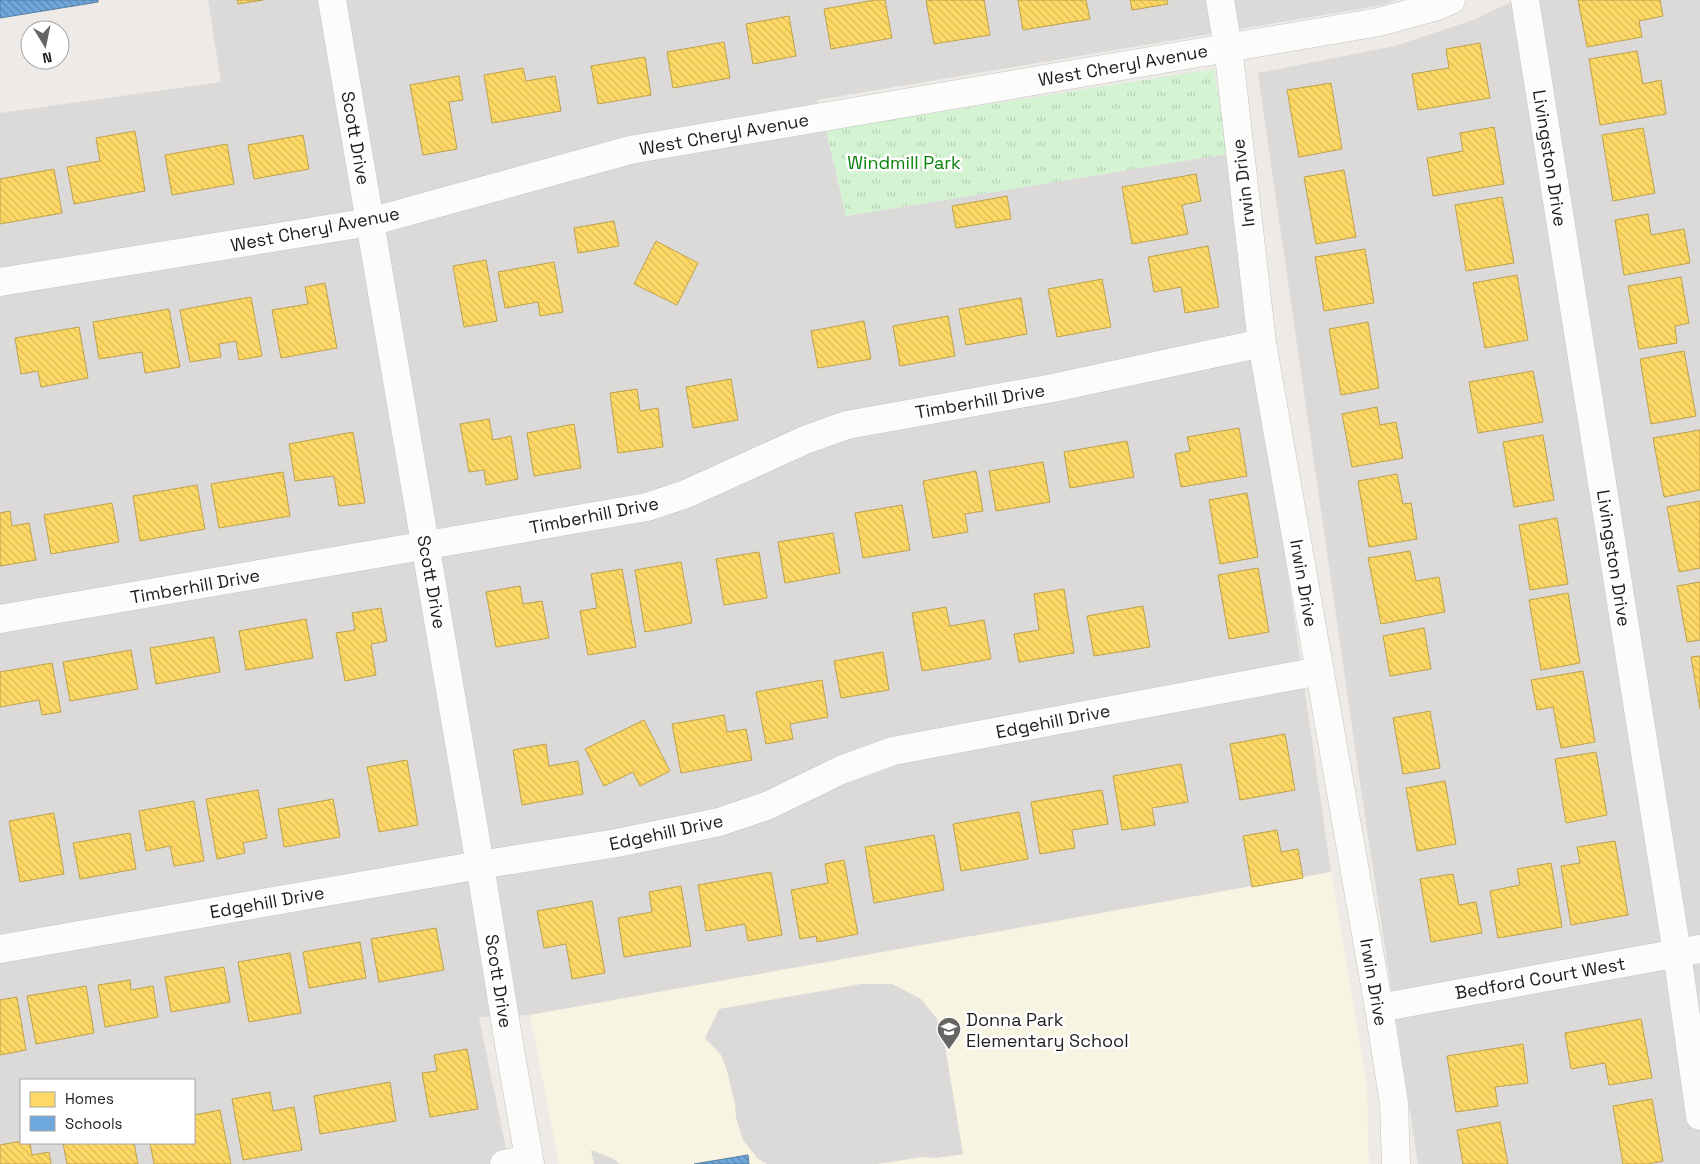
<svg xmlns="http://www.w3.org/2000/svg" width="1700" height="1164" font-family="'Space Grotesk',sans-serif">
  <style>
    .residential { fill: #dcdad8; fill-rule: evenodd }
    .education { fill: #f7f4e2 }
    .religious { fill: #dbdad8 }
    .park { fill: url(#park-tufts) }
    .homes { fill: url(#homes-back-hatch); stroke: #bca150 }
    .schools { fill: url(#schools-back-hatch); stroke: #577fa3 }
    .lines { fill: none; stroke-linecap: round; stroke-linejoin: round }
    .minor-casing { stroke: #c5c4c3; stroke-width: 29 }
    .minor { stroke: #fcfcfb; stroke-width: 28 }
    .labels { text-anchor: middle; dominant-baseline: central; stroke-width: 5; stroke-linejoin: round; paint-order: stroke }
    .street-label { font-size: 18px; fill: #1e1e1e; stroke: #fff }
    .park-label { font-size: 18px; fill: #07820a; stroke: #fff }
    .poi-label { font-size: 18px; fill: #1e1e1e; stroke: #fff; text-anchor: start }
  </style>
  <defs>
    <pattern id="park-tufts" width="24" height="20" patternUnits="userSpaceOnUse" patternTransform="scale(1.25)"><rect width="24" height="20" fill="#d4f3d2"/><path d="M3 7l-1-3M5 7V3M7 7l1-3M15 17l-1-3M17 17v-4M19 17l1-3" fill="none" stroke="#b6d0b4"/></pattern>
    <pattern id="homes-back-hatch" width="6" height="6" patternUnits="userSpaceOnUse" patternTransform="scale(1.25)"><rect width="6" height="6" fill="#ffd966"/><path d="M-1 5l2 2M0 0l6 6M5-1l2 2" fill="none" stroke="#daba58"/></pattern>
    <pattern id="schools-back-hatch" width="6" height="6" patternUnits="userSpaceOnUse" patternTransform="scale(1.25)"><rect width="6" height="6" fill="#6fa8dc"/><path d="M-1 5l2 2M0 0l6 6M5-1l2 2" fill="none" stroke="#5b88b2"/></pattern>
  </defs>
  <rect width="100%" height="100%" fill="#edeae7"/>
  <path class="residential" d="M208 0H1396L1383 5 817 100 826 130 846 216 1227 154 1331 872 530 1015 479 1017 509 1164H0V113L221 82ZM21 1080H194V1143H21Z
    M1515 0H1700V1164H1418L1362 796 1258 73 1395 46 1476 19Z"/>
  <path class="education" d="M1331 872 1367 1086 1369 1164H559L530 1015Z"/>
  <path class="religious" d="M861 984H892L921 999 937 1019 945 1046 963 1154 937 1158 923 1157 877 1164H767L757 1158 743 1140 736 1118 735 1104 727 1071 721 1055 705 1038 719 1009Z
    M591 1150 612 1158 620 1164H594Z"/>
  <path class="park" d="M1214 69 1227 154 846 216 826 130Z"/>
  <path class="homes" d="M237 0H263L238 4Z
    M875 0H885L892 38 831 49 824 9Z
    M932 0H984L990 35 934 44 926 1Z
    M1018 0H1086L1090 19 1023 30Z
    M1130 0H1167L1168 4 1132 10Z
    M1578 0H1660L1663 16 1639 21 1642 37 1587 47Z
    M789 16 796 56 753 64 746 24Z
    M724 42 730 78 673 88 667 52Z
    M1480 43 1490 98 1418 110 1412 74 1449 68 1446 49Z
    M1637 51 1643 84 1661 80 1666 114 1600 125 1589 59Z
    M645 57 651 95 598 104 591 66Z
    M523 68 526 81 555 76 561 111 492 123 484 75Z
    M459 76 463 100 449 102 457 149 423 155 410 85Z
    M1331 83 1342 149 1299 157 1287 90Z
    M1494 127 1504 184 1433 196 1427 158 1463 151 1460 133Z
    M1643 128 1655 193 1613 201 1602 135Z
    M135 131 145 191 74 204 67 167 100 161 96 138Z
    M303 135 309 169 254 179 248 145Z
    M227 144 234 184 172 195 165 155Z
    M54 169 62 213 0 224V179Z
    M1344 170 1356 237 1316 244 1304 177Z
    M1196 174 1201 201 1182 205 1188 234 1132 244 1122 187Z
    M1007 196 1011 219 956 228 952 206Z
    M1502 197 1514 263 1466 271 1455 205Z
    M1648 214 1651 235 1684 229 1690 263 1624 275 1615 220Z
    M614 221 619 246 578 253 574 228Z
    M656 241 698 263 677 305 634 284Z
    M1208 246 1219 307 1185 313 1181 287 1154 292 1148 257Z
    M1365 249 1374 303 1324 311 1315 257Z
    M486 260 497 321 464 327 453 266Z
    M554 262 563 312 540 316 538 302 505 308 498 272Z
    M1517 275 1528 340 1485 348 1473 283Z
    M1681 277 1689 323 1675 326 1677 343 1639 349 1628 286Z
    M1102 279 1111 327 1057 337 1048 289Z
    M325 283 337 348 281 358 272 310 308 304 305 287Z
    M251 297 262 356 239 360 236 341 219 344 221 357 190 362 180 310Z
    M1021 298 1027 334 966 345 959 309Z
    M169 309 180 367 145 373 142 352 99 359 93 322Z
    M948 316 955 356 900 366 893 326Z
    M864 321 871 359 818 368 811 331Z
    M1368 322 1379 388 1341 395 1329 329Z
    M79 327 88 378 41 387 38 371 21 374 15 338Z
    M1684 351 1696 416 1651 424 1640 359Z
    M1533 371 1543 422 1478 433 1469 382Z
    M731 379 738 420 693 428 686 387Z
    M637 389 640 411 658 408 663 447 618 453 610 393Z
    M1377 407 1380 425 1396 422 1403 458 1352 467 1342 414Z
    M489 419 493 440 511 436 518 479 486 485 484 470 469 472 460 424Z
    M574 424 581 468 534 476 527 433Z
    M1239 428 1247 476 1181 487 1175 454 1190 451 1187 437Z
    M1700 430V490L1664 497 1653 438Z
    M353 432 365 503 339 506 334 476 295 481 289 444Z
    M1543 435 1554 500 1514 507 1503 442Z
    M1127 441 1134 477 1070 488 1064 452Z
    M1043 462 1050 502 996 511 989 471Z
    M976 471 983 511 965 514 968 532 933 538 923 481Z
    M283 472 290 516 219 528 211 484Z
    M1397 474 1403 504 1411 503 1417 539 1369 547 1358 481Z
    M197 485 205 529 140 541 133 496Z
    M1247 493 1258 557 1220 564 1209 500Z
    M1700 501V568L1679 572 1667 507Z
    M112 503 119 542 51 554 44 515Z
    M902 505 910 550 863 558 855 513Z
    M10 511 12 526 29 523 36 560 0 566V513Z
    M1557 518 1568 584 1530 590 1519 525Z
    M833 533 840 573 785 583 778 542Z
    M1410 551 1416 581 1439 577 1445 612 1381 624 1368 558Z
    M759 552 767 598 724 605 716 559Z
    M681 562 692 623 645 632 635 570Z
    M1258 568 1269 632 1229 639 1218 575Z
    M622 569 636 647 588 655 580 611 597 608 591 574Z
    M1700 582V640L1687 642 1677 586Z
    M520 586 523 604 542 601 549 638 496 647 486 592Z
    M1064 589 1074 653 1019 662 1014 634 1039 630 1034 594Z
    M1568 593 1580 663 1541 670 1529 600Z
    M1143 606 1150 647 1094 656 1087 616Z
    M946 607 950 626 984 620 991 659 922 671 912 613Z
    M381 608 387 641 371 644 376 675 345 681 336 633 355 630 352 613Z
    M306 619 313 658 246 670 239 631Z
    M1424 628 1431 669 1390 676 1383 636Z
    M214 637 220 672 156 684 150 648Z
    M131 650 138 689 70 701 63 662Z
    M883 652 889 690 841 698 834 661Z
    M1700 656V709L1691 657Z
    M52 663 61 712 42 715 39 700 0 707V672Z
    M1583 671 1595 742 1561 748 1553 707 1537 710 1531 680Z
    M822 680 828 717 790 724 793 739 766 744 756 692Z
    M1430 711 1440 768 1403 774 1393 718Z
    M724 715 727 732 746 729 752 760 681 773 672 724Z
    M644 720 670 771 640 786 633 772 604 786 585 749Z
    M1285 734 1295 790 1240 800 1230 744Z
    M546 744 549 766 578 761 583 794 522 805 513 750Z
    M1596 752 1607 815 1566 823 1555 759Z
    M407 760 418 825 379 832 367 767Z
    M1181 764 1188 802 1152 808 1155 825 1122 830 1113 776Z
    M1445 781 1456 844 1417 851 1406 788Z
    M258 790 267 838 243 843 245 853 217 859 206 799Z
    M1102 790 1108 824 1072 830 1075 848 1040 854 1031 802Z
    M333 799 340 837 284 847 278 809Z
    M194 801 204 861 174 866 170 846 146 851 139 811Z
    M1019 812 1028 859 961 871 953 824Z
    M54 813 64 874 20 882 9 821Z
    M1277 830 1281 852 1298 849 1303 878 1252 887 1243 836Z
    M130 833 136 869 80 879 73 843Z
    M934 835 944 890 874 903 865 847Z
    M1615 841 1628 915 1571 925 1561 866 1580 863 1577 847Z
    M844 860 858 934 817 942 816 936 800 939 791 890 828 883 825 864Z
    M1551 863 1562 927 1498 938 1490 891 1520 885 1517 869Z
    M771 872 782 935 748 941 745 924 706 931 698 885Z
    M1453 874 1459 905 1476 902 1482 933 1431 942 1420 879Z
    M681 886 691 946 624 957 618 918 652 912 649 892Z
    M592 901 605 973 572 979 566 944 544 948 537 911Z
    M436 928 444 970 379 982 371 939Z
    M360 942 366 978 309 988 303 952Z
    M290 953 301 1013 249 1022 238 962Z
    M224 967 230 1002 171 1012 165 977Z
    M130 980 131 990 153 986 158 1017 105 1027 98 985Z
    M86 986 94 1033 36 1044 27 996Z
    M17 997 26 1050 0 1055V1000Z
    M1641 1019 1652 1078 1609 1085 1605 1063 1571 1069 1565 1033Z
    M1523 1044 1528 1083 1495 1087 1498 1106 1456 1112 1447 1056Z
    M467 1049 478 1109 430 1117 422 1073 437 1071 434 1055Z
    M390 1082 396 1121 320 1134 314 1096Z
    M270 1092 273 1111 294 1107 302 1150 243 1160 232 1099Z
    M1652 1099 1663 1161 1648 1164H1623L1613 1106Z
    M220 1110 231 1164H154L150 1143H194V1115Z
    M1500 1122 1508 1164H1463L1457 1130Z
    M21 1141V1143H30L32 1155 49 1152 51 1164H0V1145Z
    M63 1143H134L138 1164H67Z"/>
  <path class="schools" d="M0 0H98V2L0 18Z
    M748 1155 749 1164H694Z"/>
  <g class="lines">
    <defs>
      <path id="minor" d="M332 0 480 865 509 1044 530 1164
        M1220 0 1228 47 1262 343 1379 1008 1394 1103 1396 1164
        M1525 0 1677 953 1700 1116
        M0 282 370 222 630 150 1379 22 1434 7 1451 0
        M0 619 647 507 686 494 805 440 847 425 1053 388 1262 343
        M0 949 480 865 617 843 719 822 769 805 841 770 893 751 1320 671
        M1379 1008 1700 949
        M504 1164 529 1159"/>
    </defs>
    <use href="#minor" class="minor-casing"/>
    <use href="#minor" class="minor"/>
  </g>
  <defs>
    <symbol id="school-pin" viewBox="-11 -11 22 30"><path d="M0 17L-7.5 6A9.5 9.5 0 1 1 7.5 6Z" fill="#666564" stroke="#fff"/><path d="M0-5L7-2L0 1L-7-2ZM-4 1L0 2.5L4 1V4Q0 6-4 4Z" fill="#fff"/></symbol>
  </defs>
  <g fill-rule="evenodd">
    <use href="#school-pin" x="935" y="1015" width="28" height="38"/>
  </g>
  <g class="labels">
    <g class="street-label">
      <text transform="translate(1123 65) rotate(-10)">West Cheryl Avenue</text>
      <text transform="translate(724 134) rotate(-10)">West Cheryl Avenue</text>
      <text transform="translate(356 138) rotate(80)">Scott Drive</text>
      <text transform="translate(1550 158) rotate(81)">Livingston Drive</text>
      <text transform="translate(1243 183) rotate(-97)">Irwin Drive</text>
      <text transform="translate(315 229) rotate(-11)">West Cheryl Avenue</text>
      <text transform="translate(980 401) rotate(-10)">Timberhill Drive</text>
      <text transform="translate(594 515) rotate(-11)">Timberhill Drive</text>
      <text transform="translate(1614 558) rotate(81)">Livingston Drive</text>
      <text transform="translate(432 582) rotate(80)">Scott Drive</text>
      <text transform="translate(1304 583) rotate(80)">Irwin Drive</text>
      <text transform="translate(195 586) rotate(-10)">Timberhill Drive</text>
      <text transform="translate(1053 721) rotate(-11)">Edgehill Drive</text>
      <text transform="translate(666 832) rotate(-12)">Edgehill Drive</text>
      <text transform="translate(267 902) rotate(-10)">Edgehill Drive</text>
      <text transform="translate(1540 978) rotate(-10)">Bedford Court West</text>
      <text transform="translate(499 981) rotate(81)">Scott Drive</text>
      <text transform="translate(1374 982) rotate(80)">Irwin Drive</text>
    </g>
    <g class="park-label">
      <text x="904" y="162">Windmill Park</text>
    </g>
    <g class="poi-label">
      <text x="966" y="1019">Donna Park<tspan x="966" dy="21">Elementary School</tspan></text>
    </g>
  </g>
  <rect x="20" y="1079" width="175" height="65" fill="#ffffff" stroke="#a5a5a5"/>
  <rect x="30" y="1092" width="25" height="15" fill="#ffd966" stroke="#a5a5a5"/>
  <text x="65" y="1104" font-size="15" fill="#1e1e1e">Homes</text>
  <rect x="30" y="1116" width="25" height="15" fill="#6fa8dc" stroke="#a5a5a5"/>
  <text x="65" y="1129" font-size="15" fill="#1e1e1e">Schools</text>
  <g transform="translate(45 45) rotate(170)"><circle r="24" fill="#ffffff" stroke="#a5a5a5"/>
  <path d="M0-4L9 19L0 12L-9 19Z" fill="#666564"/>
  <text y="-8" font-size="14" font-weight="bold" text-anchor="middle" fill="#1e1e1e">N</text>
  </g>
</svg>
